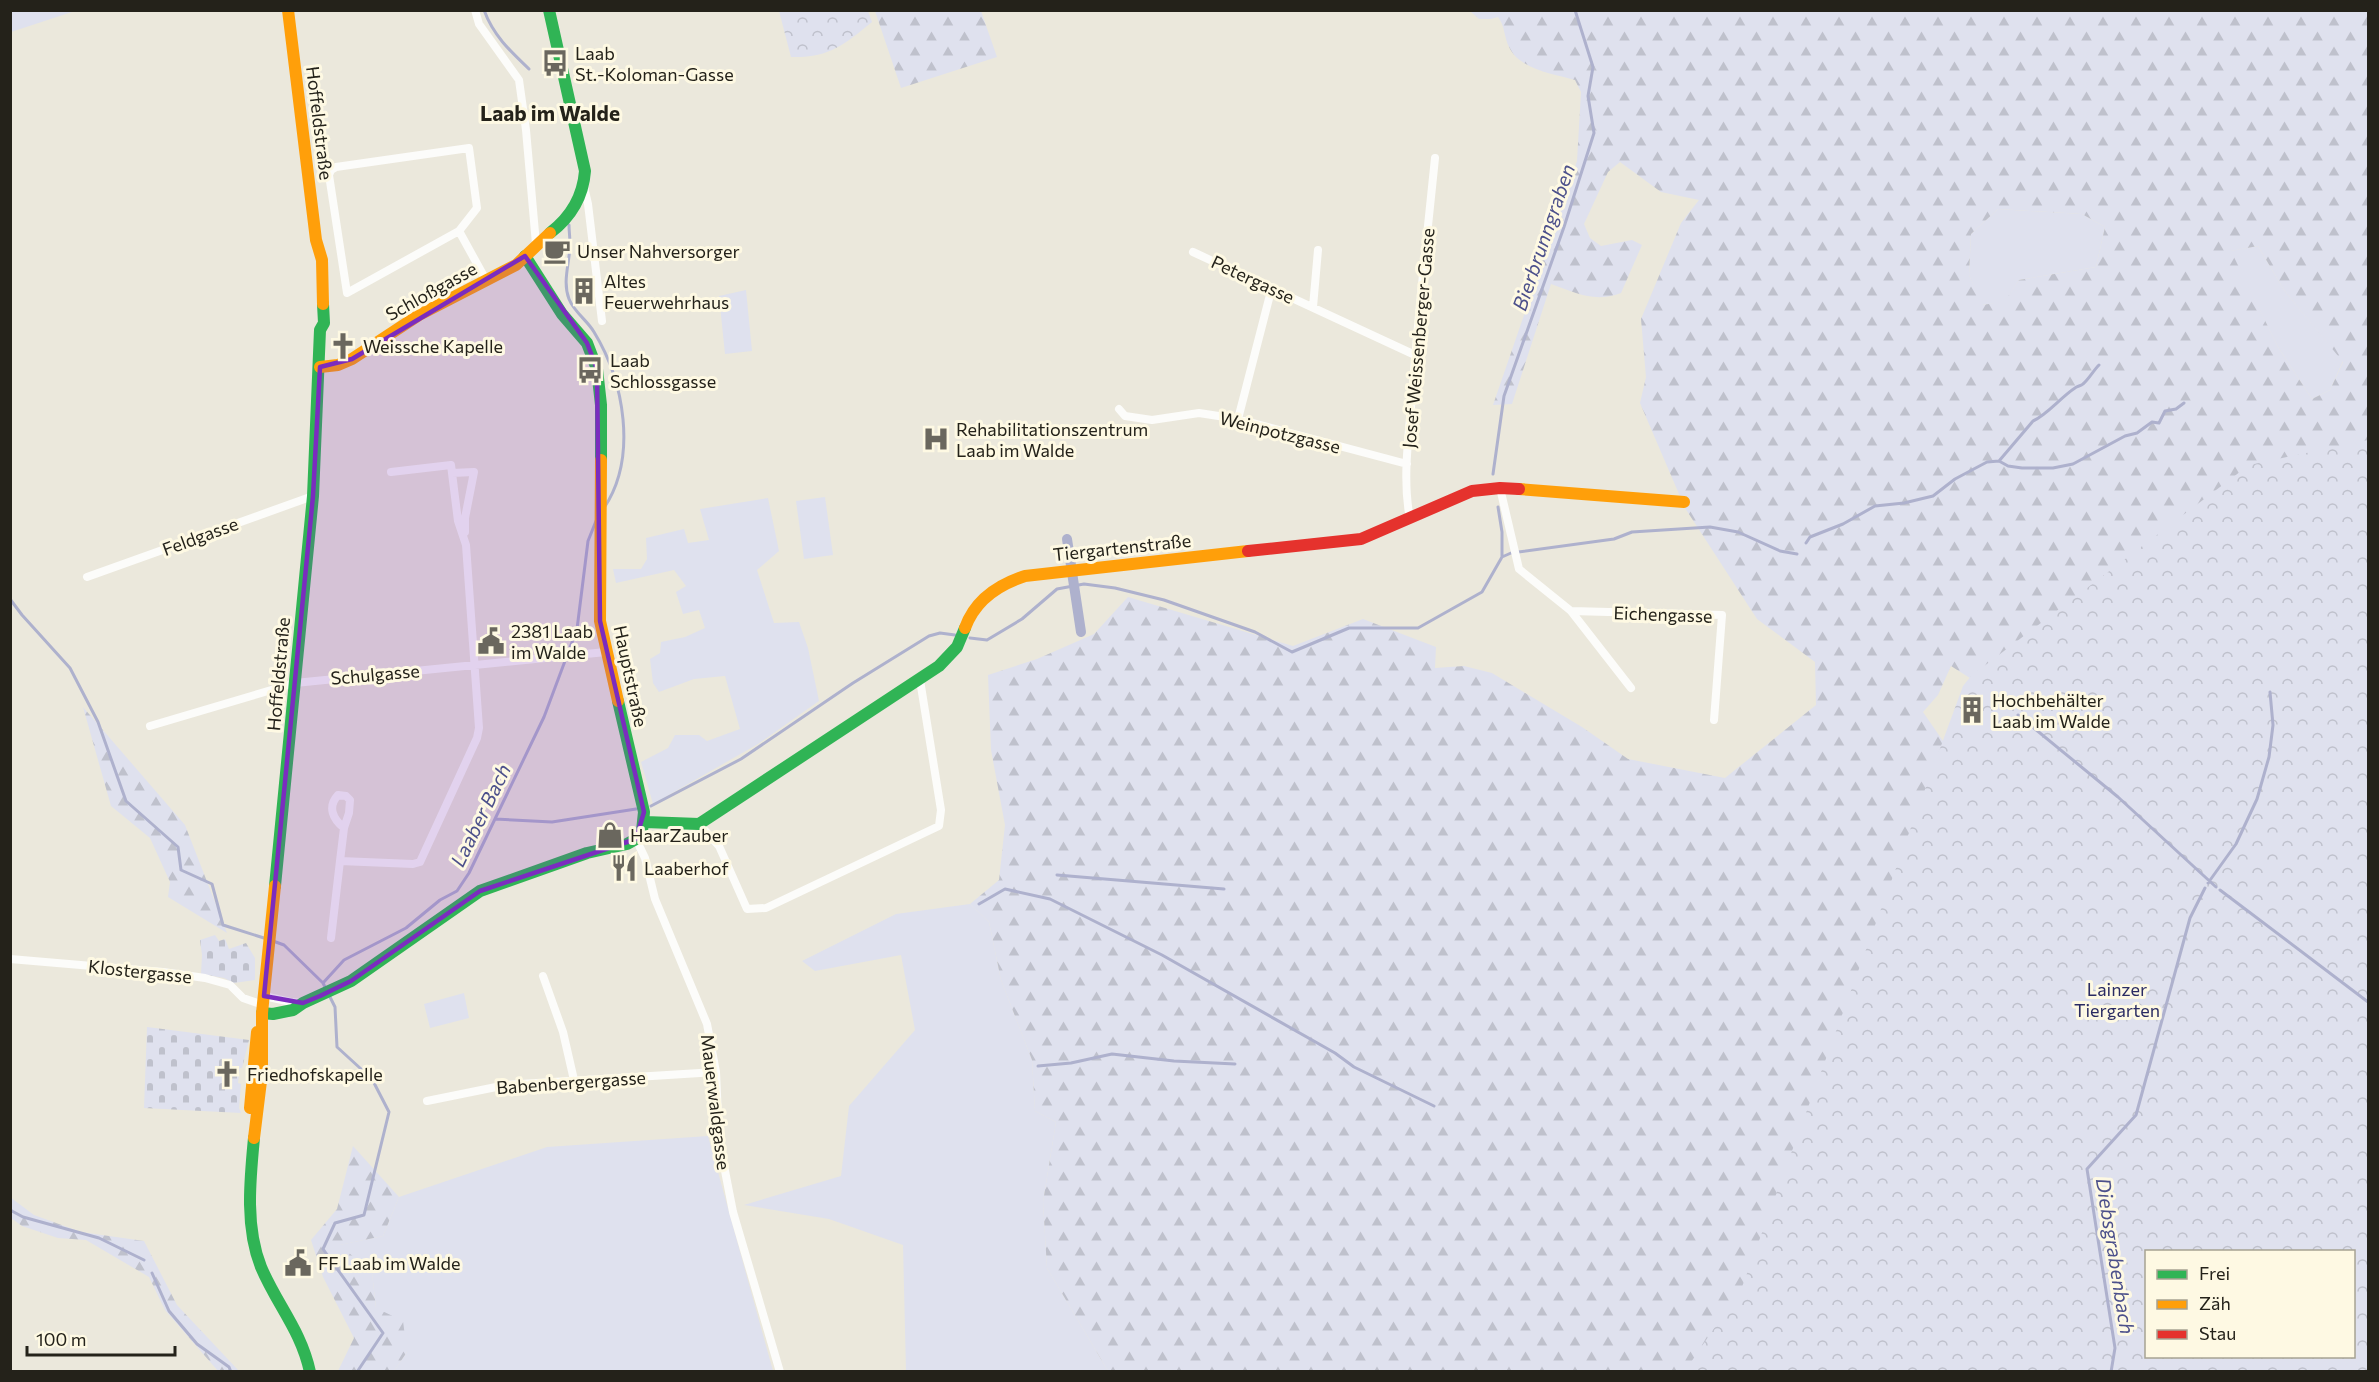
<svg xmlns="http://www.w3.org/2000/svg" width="2379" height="1382" font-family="Commissioner,sans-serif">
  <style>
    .grass { fill: #dfe1ee }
    .forest { fill: url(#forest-firs); fill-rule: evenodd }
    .cemetery { fill: url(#cemetery-stones) }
    .park { fill: url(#park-crowns); fill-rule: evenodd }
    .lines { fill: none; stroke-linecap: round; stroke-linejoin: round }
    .stream { stroke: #aeb1cd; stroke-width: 3 }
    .canal { stroke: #aeb1cd; stroke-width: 10 }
    .street { stroke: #fcfcfa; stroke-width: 8 }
    .fast { stroke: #30b455; stroke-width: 12 }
    .slow { stroke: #ff9f0a; stroke-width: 12 }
    .jam { stroke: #e5322d; stroke-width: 12 }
    .marked { fill: #7b2cbf; fill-opacity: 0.2; stroke: #7b2cbf; stroke-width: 4.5; stroke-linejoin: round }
    .labels { text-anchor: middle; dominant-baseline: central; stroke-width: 6; stroke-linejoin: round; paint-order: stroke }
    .poi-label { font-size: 18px; fill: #24221a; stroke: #fef9e3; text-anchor: start }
    .street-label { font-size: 18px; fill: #24221a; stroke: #fef9e3 }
    .park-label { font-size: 18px; fill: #2a2b63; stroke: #fef9e3 }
    .water-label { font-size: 20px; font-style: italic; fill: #4c508b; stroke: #fef9e3 }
    .quarter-label { font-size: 21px; font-weight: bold; fill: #24221a; stroke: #fef9e3 }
  </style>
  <defs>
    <pattern id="forest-firs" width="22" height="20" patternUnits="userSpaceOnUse" patternTransform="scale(1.5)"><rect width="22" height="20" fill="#dfe1ee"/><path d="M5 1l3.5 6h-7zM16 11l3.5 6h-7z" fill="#bfc1cc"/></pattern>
    <pattern id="cemetery-stones" width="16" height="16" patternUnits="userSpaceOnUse" patternTransform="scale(1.5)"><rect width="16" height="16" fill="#dfe1ee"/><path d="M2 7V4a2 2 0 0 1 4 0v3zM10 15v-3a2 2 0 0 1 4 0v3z" fill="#bfc1cc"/></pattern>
    <pattern id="park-crowns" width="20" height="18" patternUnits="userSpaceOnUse" patternTransform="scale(1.5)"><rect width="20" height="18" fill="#dfe1ee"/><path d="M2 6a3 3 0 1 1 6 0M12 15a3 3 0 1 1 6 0" fill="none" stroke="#bfc1cc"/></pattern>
  </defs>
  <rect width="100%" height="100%" fill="#ebe8dc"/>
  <path class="grass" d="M11 10H75V11L11 32Z
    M1998 209 2082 214 2105 227 2096 267 2019 280 2005 302 1982 305 1969 275 1971 234Z
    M2258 246 2284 290 2343 361 2330 390 2312 399 2278 347 2230 251Z
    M746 290 752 351 725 354 719 296Z
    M825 497 833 555 804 559 796 501Z
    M768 498 779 551 757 570 774 623 799 622 808 648 819 701 758 744 653 804 641 762 668 748 675 735H699L707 741 740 729 725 676 694 679 659 692 653 683 650 659 660 653 661 642 685 637 705 628 699 610 683 614 676 592 686 586 674 570 616 583 613 569H641L647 559 646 538 684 529 688 543 709 540 700 509Z
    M970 904 989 922 1001 980 1032 1060 1035 1111 1056 1122 1043 1202 1047 1268 1108 1371H906L903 1245 829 1219 744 1205 841 1176 849 1106 915 1030 901 955 815 971 802 961 896 914Z
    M464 993 469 1018 430 1028 424 1004Z
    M708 1136 773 1371H394L407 1352 376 1308 372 1273 339 1245 383 1236 399 1197 547 1147Z"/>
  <path class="forest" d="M875 11H981L997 57 901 88Z
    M1470 11H2368V610L1973 680 1951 666 1938 695 1923 712 1943 741 2121 1154 2146 1356H2354L2368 1371H1108L1047 1268 1043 1202 1056 1122 1035 1111 1032 1060 1001 980 989 922 970 904 999 880 1005 825 991 750 988 675 1037 659 1094 634 1128 597 1293 646 1363 619 1436 647 1435 668 1464 666 1492 673 1582 727 1628 759 1725 778 1816 705 1815 662 1757 619 1685 508 1640 403 1646 377 1641 319 1681 223 1699 200 1661 192 1620 162 1608 172 1584 224 1590 238 1601 246 1632 240 1642 245 1621 293C1594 303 1577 293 1551 284L1512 404 1493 405 1577 161 1581 92 1575 80C1554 74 1520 70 1509 47 1504 37 1505 26 1498 17L1491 19H1479ZM1998 209 2082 214 2105 227 2096 267 2019 280 2005 301 1983 305 1969 275 1971 234ZM2258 246 2284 290 2343 362 2330 390 2312 399 2278 347 2231 251Z
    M83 707 185 825 227 933 168 897 170 882 150 838 111 806Z
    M353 1146 399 1197 383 1236 340 1245 372 1273 376 1308 403 1321 407 1352 394 1371H338L354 1338 323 1277 311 1240 337 1209Z
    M10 1197 34 1215 81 1232 144 1241 177 1305 239 1371H218L165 1310 149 1277 86 1240 58 1238 22 1226 11 1218Z"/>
  <path class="cemetery" d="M215 935 219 941 225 939 229 949 246 943 255 958V980L234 983 224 978 201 974 202 955 200 940Z
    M147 1027 249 1040 242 1068H240L238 1083 241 1084 239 1108 241 1113 144 1108Z"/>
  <path class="park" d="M779 11H868L872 22C844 45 829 58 791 57Z
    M2368 440V1371H1685L1742 1287 1963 686 1971 676 2249 465ZM2146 1252H2354V1356H2146Z"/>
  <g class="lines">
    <path class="stream" d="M484 10C493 35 510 51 529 69
      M569 225C569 231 570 237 570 244 570 262 562 281 569 299 574 312 587 320 594 332 624 381 638 457 604 508
      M1999 461 2033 421C2047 415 2061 397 2075 388 2077 386 2081 386 2083 384 2089 379 2093 371 2099 365
      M1493 474 1504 396 1564 227 1594 133 1588 96 1593 67 1575 10
      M1806 543 1810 537 1843 524 1875 506 1904 503 1933 496 1955 479 1987 462 1999 461 2008 466 2022 468H2053L2073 464 2125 436 2137 433 2152 422 2159 423 2165 411 2176 409 2184 403
      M1502 557 1511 553 1614 539 1632 532 1710 527 1738 532 1780 551 1797 554
      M10 599 22 615 70 668 98 722 126 801 178 847 181 870 212 884 223 925 264 938
      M970 638 987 640 1022 619 1057 589 1084 584 1115 588 1164 600 1255 632 1292 652 1349 628H1418L1482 592 1502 557V532L1498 507
      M2018 715 2118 797 2216 887
      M651 806 741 759 853 683 929 636 940 633 955 635
      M495 819 552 822 636 809
      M1057 875 1224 889
      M2208 883 2236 844 2257 799 2269 757 2273 725 2270 692
      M2220 890 2368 1002
      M979 904 1005 889 1050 899 1162 955 1335 1053 1354 1067 1434 1106
      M273 941 284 945 323 983
      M326 989 323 983 344 960 406 928 440 900 457 891 469 873 544 717 577 629 588 541 596 521
      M329 995 335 1007 337 1047 372 1079 389 1112 364 1215 335 1223 323 1249 383 1333 357 1372
      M1038 1066 1071 1063 1112 1054 1174 1061 1235 1064
      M10 1210 23 1217 99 1238 144 1260
      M152 1273 169 1311 197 1344 229 1367 231 1372
      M2111 1372 2115 1348 2087 1169 2136 1115 2190 918 2205 888"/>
    <path class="canal" d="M1067 539 1081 632"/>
    <path class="street" d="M475 10 479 24 519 80 526 130 536 244
      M584 187 588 204 602 321
      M459 231 477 208 469 148 336 167 331 170 329 175 347 293 459 231 486 280
      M1193 252 1415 355
      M1313 307 1318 250
      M1119 409 1125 416 1152 420 1199 413 1238 419 1407 464
      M1238 419 1272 287
      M452 473 474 472 465 518V532
      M1500 488 1519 569 1571 611 1631 688
      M1410 519C1402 478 1409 436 1412 395 1418 316 1427 237 1435 158
      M87 577 313 496
      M1571 611 1722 615 1714 720
      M150 726 295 683 606 652
      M699 824 719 846 747 909 766 908 939 826 941 810 920 680
      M344 828C333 819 327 807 338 795L346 796 350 800 349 813 344 828 340 861 413 864 420 862 477 738 479 728 466 545 458 521 451 465 391 472
      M636 839 645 858 655 899 707 1024 716 1072 719 1140 733 1212 780 1372
      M331 938 340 861
      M10 959 163 972 205 978 230 985 243 998 263 1005
      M543 976 563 1032 574 1080
      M264 996 291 1002 302 1003
      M427 1101 506 1085 716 1072"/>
    <path class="fast" d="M549 10 585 171C583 197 571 217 550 233
      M525 256 562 314 587 343 597 369 601 405V460
      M645 822 699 824 939 666 957 647 965 628
      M275 886 313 496 320 330 324 323 323 304
      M262 1013 273 1014 293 1010 303 1003 351 981 480 891 587 853 627 844 636 839 642 831 644 812 618 701
      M254 1138C250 1180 245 1227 261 1267 277 1305 301 1330 310 1372"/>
    <path class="slow" d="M288 10 316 240 322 260 323 304
      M320 367 338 365 352 359 419 315 516 265 550 233
      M601 460 600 621 618 701
      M1519 489 1684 502
      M965 628C975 600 997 585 1025 576L1248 551
      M250 1108 257 1032
      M254 1138 262 1073V1013L275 886"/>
    <path class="jam" d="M1248 551 1361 539 1472 491 1500 488 1519 489"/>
  </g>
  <path class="marked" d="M525 256 587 343 597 369 600 621 644 812 636 839 480 891 351 981 320 996 303 1003 264 996 313 496 320 367 352 359Z"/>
  <defs>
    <symbol id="bus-bare" viewBox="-9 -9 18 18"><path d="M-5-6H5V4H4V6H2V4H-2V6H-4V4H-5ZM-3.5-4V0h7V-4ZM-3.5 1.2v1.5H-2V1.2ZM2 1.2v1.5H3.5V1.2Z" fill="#6a675e" stroke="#fef9e3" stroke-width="2.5" paint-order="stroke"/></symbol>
    <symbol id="cafe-bare" viewBox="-9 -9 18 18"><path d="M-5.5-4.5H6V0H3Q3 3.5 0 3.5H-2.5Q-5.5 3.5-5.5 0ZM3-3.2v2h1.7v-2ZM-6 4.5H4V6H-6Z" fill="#6a675e" stroke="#fef9e3" stroke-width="2.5" paint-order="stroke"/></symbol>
    <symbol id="building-bare" viewBox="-9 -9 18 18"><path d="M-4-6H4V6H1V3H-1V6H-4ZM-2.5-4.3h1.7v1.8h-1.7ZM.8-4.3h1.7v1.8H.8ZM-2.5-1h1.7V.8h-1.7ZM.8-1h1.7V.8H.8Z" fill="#6a675e" stroke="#fef9e3" stroke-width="2.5" paint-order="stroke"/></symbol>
    <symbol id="church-bare" viewBox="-9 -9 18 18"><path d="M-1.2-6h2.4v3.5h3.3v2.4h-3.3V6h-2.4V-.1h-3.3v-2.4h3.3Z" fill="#6a675e" stroke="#fef9e3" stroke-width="2.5" paint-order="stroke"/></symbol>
    <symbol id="hospital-bare" viewBox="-9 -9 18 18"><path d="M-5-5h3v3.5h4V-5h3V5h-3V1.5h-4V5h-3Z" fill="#6a675e" stroke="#fef9e3" stroke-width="2.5" paint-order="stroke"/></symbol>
    <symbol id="civic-bare" viewBox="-9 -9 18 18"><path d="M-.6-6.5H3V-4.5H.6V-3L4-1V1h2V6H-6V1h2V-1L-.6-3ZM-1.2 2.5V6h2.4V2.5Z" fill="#6a675e" stroke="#fef9e3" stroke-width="2.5" paint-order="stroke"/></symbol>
    <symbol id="shop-bare" viewBox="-9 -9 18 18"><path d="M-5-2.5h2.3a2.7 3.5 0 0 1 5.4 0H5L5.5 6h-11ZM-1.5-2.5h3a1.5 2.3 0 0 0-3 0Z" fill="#6a675e" stroke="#fef9e3" stroke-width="2.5" paint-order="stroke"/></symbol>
    <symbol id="restaurant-bare" viewBox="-9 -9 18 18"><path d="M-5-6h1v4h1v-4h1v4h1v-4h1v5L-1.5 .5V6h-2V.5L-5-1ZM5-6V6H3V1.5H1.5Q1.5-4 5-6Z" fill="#6a675e" stroke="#fef9e3" stroke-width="2.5" paint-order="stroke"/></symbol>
  </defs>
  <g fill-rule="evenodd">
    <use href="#bus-bare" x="536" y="44" width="38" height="38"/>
    <use href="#cafe-bare" x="538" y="232" width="38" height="38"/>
    <use href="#building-bare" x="565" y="272" width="38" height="38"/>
    <use href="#church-bare" x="324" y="327" width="38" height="38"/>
    <use href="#bus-bare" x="571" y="351" width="38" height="38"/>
    <use href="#hospital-bare" x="917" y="420" width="38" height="38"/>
    <use href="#civic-bare" x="472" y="622" width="38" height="38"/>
    <use href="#building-bare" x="1953" y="691" width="38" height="38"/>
    <use href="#shop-bare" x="591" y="816" width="38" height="38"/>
    <use href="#restaurant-bare" x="605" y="849" width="38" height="38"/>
    <use href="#church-bare" x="208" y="1055" width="38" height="38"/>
    <use href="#civic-bare" x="279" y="1244" width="38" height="38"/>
  </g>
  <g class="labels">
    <g class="poi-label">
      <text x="575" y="53">Laab<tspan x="575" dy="21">St.-Koloman-Gasse</tspan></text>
      <text x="577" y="251">Unser Nahversorger</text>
      <text x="604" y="281">Altes<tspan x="604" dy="21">Feuerwehrhaus</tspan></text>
      <text x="363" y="346">Weissche Kapelle</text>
      <text x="610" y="360">Laab<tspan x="610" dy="21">Schlossgasse</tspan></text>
      <text x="956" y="429">Rehabilitationszentrum<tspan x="956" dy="21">Laab im Walde</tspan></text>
      <text x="511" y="631">2381 Laab<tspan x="511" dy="21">im Walde</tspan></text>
      <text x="1992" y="700">Hochbehälter<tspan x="1992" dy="21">Laab im Walde</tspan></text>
      <text x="630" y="835">HaarZauber</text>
      <text x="644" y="868">Laaberhof</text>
      <text x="247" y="1074">Friedhofskapelle</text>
      <text x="318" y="1263">FF Laab im Walde</text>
    </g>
    <g class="street-label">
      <text transform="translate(320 123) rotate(83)">Hoffeldstraße</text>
      <text transform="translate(1253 279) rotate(25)">Petergasse</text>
      <text transform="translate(431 291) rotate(-29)">Schloßgasse</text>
      <text transform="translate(1418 338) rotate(-85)">Josef Weissenberger-Gasse</text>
      <text transform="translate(1280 432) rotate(14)">Weinpotzgasse</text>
      <text transform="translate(200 536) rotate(-20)">Feldgasse</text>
      <text transform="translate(1122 547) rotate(-6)">Tiergartenstraße</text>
      <text transform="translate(1663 614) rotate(2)">Eichengasse</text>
      <text transform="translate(278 674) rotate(-85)">Hoffeldstraße</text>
      <text transform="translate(375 674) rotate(-5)">Schulgasse</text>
      <text transform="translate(631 676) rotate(78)">Hauptstraße</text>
      <text transform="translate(140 971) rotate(6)">Klostergasse</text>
      <text transform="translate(571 1082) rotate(-4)">Babenbergergasse</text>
      <text transform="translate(716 1102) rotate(83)">Mauerwaldgasse</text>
    </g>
    <g class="park-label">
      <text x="2117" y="989">Lainzer<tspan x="2117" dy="21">Tiergarten</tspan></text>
    </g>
    <g class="water-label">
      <text transform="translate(1543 237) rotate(-71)">Bierbrunngraben</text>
      <text transform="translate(480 815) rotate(-64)">Laaber Bach</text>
      <text transform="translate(2116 1256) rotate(81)">Diebsgrabenbach</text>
    </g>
    <g class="quarter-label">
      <text x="550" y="112">Laab im Walde</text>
    </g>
  </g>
  <rect width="2379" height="1382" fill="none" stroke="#24221a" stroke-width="24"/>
  <rect x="2145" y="1250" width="210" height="108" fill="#fef9e3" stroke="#a7a393" stroke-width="1.5"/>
  <rect x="2157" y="1270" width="30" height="9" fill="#30b455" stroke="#a7a393" stroke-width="1.5"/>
  <text x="2199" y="1280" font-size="18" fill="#24221a">Frei</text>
  <rect x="2157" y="1300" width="30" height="9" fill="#ff9f0a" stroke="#a7a393" stroke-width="1.5"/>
  <text x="2199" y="1310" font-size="18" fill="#24221a">Zäh</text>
  <rect x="2157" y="1330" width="30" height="9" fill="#e5322d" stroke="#a7a393" stroke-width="1.5"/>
  <text x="2199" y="1340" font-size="18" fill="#24221a">Stau</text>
  <path d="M27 1346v9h148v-9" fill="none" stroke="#24221a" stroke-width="3"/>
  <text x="36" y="1346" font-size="18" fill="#24221a" stroke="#fef9e3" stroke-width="4.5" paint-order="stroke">100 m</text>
</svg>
